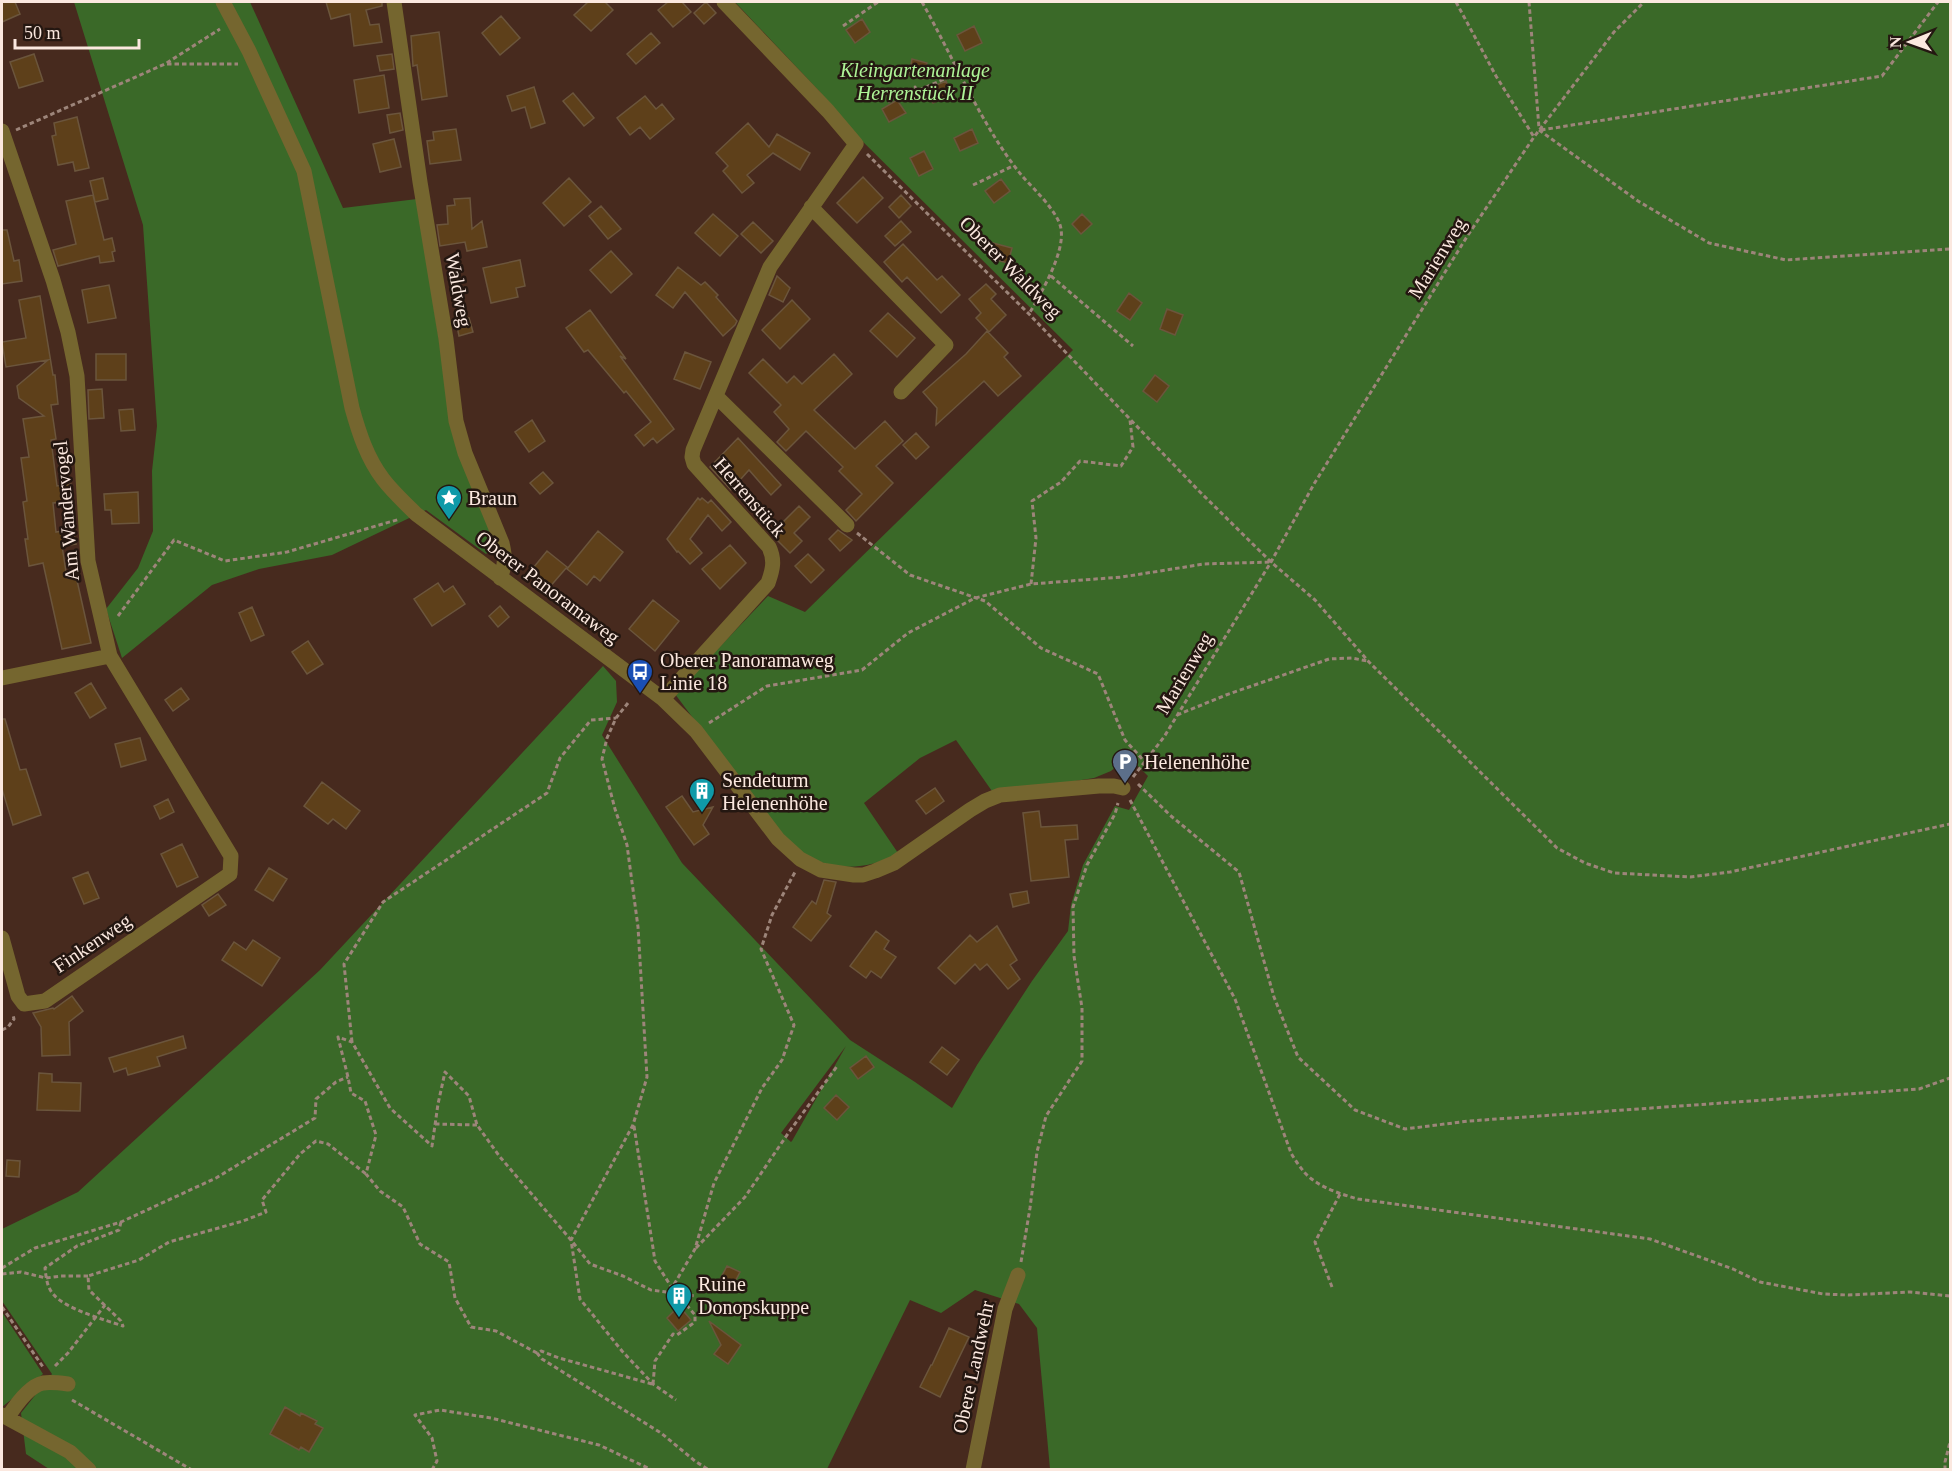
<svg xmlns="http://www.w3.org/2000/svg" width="1952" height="1471" font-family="Georgia,serif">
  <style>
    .green { fill: #3a6928; fill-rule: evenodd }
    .building { fill: #5e401a; stroke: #6b553c; stroke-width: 1.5 }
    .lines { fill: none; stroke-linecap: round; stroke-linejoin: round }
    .path { stroke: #9d857a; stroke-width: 3; stroke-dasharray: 4.5 3; stroke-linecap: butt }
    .minor { stroke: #75662f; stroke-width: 15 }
    .labels { text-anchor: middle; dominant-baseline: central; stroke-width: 5; stroke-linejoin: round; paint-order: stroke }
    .park-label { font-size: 20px; font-style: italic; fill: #aef497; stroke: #241711 }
    .street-label { font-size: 20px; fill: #fbe8df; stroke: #241711 }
    .poi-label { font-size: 20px; fill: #fbe8df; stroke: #241711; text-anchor: start }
  </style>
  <rect width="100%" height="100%" fill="#472a1e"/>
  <path class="green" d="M74 2H250L343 208 417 199 454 436 496 544 486 554 426 510 332 555 259 569 212 585 122 658 106 609 138 568 153 531 152 471 157 426 143 225Z
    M735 2H1950V1469H1050L1037 1328 1019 1304 975 1290 941 1313 910 1300 827 1469H49L26 1454 21 1413 52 1374 2 1301V1229L78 1192 320 970 603 666 616 681 617 702 602 735 682 863 850 1040 915 1082 952 1108 977 1065 1032 981 1068 931 1071 905 1083 865 1115 806 1129 810 1148 776 1128 756 1111 771 1094 778 994 794 956 740 920 758 864 803 898 853C868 871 827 873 798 849 773 829 755 801 736 775 716 748 695 721 675 694L768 596 805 612 1073 350 844 123 820 92ZM846 1046 792 1141 791 1142 781 1133Z
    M2 1312 43 1374 2 1407Z"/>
  <path class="building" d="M2 2H15L20 14 2 22Z
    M326 2H382V6L366 10 370 25 379 24 382 42 354 46 350 14 331 19Z
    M588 2H605L613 10 591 31 574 15Z
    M668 2H682L691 12 673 27 658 10Z
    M706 2 716 13 704 24 694 13Z
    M501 16 520 38 500 55 482 33Z
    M862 19 870 32 855 43 846 30Z
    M974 26 982 43 965 51 957 35Z
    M439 32 447 96 422 100 417 65 413 66 411 36Z
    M651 33 660 43 636 64 627 54Z
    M34 54 43 81 19 88 10 62Z
    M392 54 394 69 380 71 377 56Z
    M912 59 927 63 923 79 909 75Z
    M384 75 389 108 359 113 354 80Z
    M946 81 952 95 933 103 927 89Z
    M534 87 545 123 531 128 525 107 512 111 507 96Z
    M573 93 594 118 584 126 563 101Z
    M645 96 656 109 662 104 674 119 650 139 640 127 630 135 617 118Z
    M897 100 906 113 889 122 882 109Z
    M400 113 403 130 390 133 387 115Z
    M77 117 89 168 75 171 73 162 58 165 52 136 56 135 54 123Z
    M748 123 769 147 777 134 810 153 800 170 773 153 747 175 754 183 742 193 723 171 728 166 716 153Z
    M456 129 461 160 430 164 427 141 434 140 433 132Z
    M972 129 978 143 960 151 954 138Z
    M394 139 401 167 380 172 373 144Z
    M924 151 933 169 919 176 910 158Z
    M863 177 883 198 857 223 837 203Z
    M103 178 108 199 95 202 90 181Z
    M569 178 591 202 564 226 543 203Z
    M1001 179 1010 191 994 203 985 191Z
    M93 195 104 240 112 238 115 251 112 252 114 261 100 263 99 256 58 266 53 250 76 244 66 201Z
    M901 195 911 206 899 218 889 207Z
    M470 198 472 229 482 221 487 247 467 251 465 242 440 246 437 225 448 224 447 206 455 205 454 199Z
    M601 206 621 229 608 239 589 216Z
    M713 214 738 236 720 256 695 233Z
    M1082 214 1092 224 1081 234 1072 224Z
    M901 221 911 232 895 246 885 236Z
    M753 222 773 241 761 253 741 234Z
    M2 230H7L14 261 19 260 22 281 2 284Z
    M993 243 1012 248 1008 263 989 258Z
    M903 244 937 280 942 276 960 295 941 313 907 277 902 282 884 262Z
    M611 251 632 274 611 293 590 270Z
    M520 260 525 286 516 288 518 297 491 303 483 268Z
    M678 267 701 285 705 282 718 295 716 297 737 321 735 325 723 336 685 292 673 308 656 295Z
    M777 276 790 288 783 302 769 295Z
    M986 284 996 294 991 299 1006 315 989 332 976 318 981 313 969 299Z
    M109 285 116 318 88 323 82 290Z
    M1129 293 1142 303 1130 320 1117 311Z
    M40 296 53 375H55L58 404 51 405 56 439 51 440 57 486 71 484 73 501 53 503 56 532 73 529 76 544 62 546 67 578 76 576 91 643 62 649 43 563 29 566 25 539H28L23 502 27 501 21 458 29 457 23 419 44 416 19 398 17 386 48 360 6 367 2 342 26 338 19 300Z
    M792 300 810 319 780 349 762 330Z
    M1167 309 1183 315 1175 335 1160 329Z
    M590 310 626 359 620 356 674 429 657 443 653 438 644 446 635 435 651 422 626 391 624 393 588 350 584 352 566 328Z
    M888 313 915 338 897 357 870 331Z
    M469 318 473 332 459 336 456 321Z
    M987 331 1008 353 1004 357 1021 376 998 396 984 381 936 425 937 408 923 392 966 354Z
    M685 352 711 362 700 389 674 379Z
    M96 354H126V380H96Z
    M834 354 852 374 814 410 855 449 885 421 903 441 876 466 893 483 856 521 846 510 862 494 839 471 843 467 806 431 786 451 777 442 789 429 774 412 781 405 749 373 763 359 787 383 794 376 802 384Z
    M1155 375 1169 386 1157 402 1143 391Z
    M102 389 104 418 89 419 88 390Z
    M133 409 135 430 121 431 119 410Z
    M532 420 545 441 529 452 515 432Z
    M916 433 929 447 916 459 903 445Z
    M738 438 781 485 771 495 749 470 731 490 710 467Z
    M543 472 553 483 540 494 530 483Z
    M138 492 139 523 112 524 111 510H105L104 494Z
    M698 498 700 500 702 498 708 503 711 500 731 522 722 531 708 515 690 539 702 553 690 564 678 551 677 552 667 539Z
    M799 506 810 517 794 533 802 541 790 553 771 534Z
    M838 530 852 540 840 551 829 539Z
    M598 531 623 552 600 581 594 576 587 585 567 569Z
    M730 545 746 563 720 589 702 569Z
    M547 551 567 567 548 589 529 573Z
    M808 554 824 570 811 583 795 566Z
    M438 583 444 592 453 586 465 604 432 626 414 599Z
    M653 600 679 621 655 651 629 629Z
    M500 606 509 617 498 627 489 616Z
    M252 607 264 635 251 641 239 613Z
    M308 641 323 664 307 674 292 652Z
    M91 683 106 708 90 718 75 693Z
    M181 688 189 699 173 711 165 700Z
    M2 719H5L20 770 26 769 41 815 13 825 2 789Z
    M140 738 146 760 121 767 115 744Z
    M322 782 360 811 346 829 333 819 328 824 304 806Z
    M935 788 944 801 926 814 916 801Z
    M682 796 693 812 713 807 703 825 709 834 694 845 666 807Z
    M168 799 174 812 160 819 154 806Z
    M1039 811 1041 827 1077 825 1078 839 1065 840 1069 877 1031 881 1023 813Z
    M182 844 198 877 177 887 161 854Z
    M269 868 287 879 273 901 255 890Z
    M88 872 99 898 84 904 73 878Z
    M824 880 836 882 827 913 831 916 811 941 793 927 812 901 816 904Z
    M1027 891 1029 903 1013 907 1010 894Z
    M218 894 226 905 209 916 202 905Z
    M997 926 1017 960 1010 965 1020 979 1008 989 987 964 980 970 975 964 955 984 938 968 970 935 977 942Z
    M876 931 889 941 884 949 896 957 881 978 871 971 866 978 850 966Z
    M253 940 280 958 262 986 222 960 234 942 246 950Z
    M72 996 83 1011 69 1022 70 1055 42 1056 41 1027 33 1013 53 1008 54 1009Z
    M183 1036 186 1048 157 1057 160 1066 128 1075 126 1068 114 1072 109 1058Z
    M942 1047 959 1060 947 1075 930 1062Z
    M866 1056 874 1067 858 1079 850 1068Z
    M39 1073 52 1074V1082L81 1083 80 1111 37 1110Z
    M836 1095 849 1107 837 1120 824 1108Z
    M7 1160 20 1161 19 1177 6 1176Z
    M727 1266 740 1272 730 1291 717 1285Z
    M679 1306 691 1320 678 1331 667 1318Z
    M709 1321 741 1345 728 1364 714 1354 721 1345Z
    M949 1328 969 1337 940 1397 920 1387 931 1365H932Z
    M285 1407 300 1416 301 1413 317 1421 315 1424 323 1428 309 1452 301 1447 299 1450 270 1434Z"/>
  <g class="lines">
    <path class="path" d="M922 2C953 57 983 129 1023 177 1034 189 1059 213 1061 229 1065 253 1041 293 1029 314
      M1456 2 1496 76 1534 137
      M1529 2 1539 128
      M843 26 878 2
      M167 64H238
      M888 102 915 87 917 91 960 72
      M16 130 165 64 220 29
      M1539 130 1638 201 1709 243 1786 260 1950 249
      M1541 130 1882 76 1938 2
      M867 154 1029 314 1199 491 1271 562 1315 600 1369 662 1557 848 1585 863 1614 873 1690 877 1730 872 1950 824
      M973 185 1013 166
      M1051 276 1133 346
      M857 533 910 575 985 601 1041 648 1098 674 1125 740 1144 761
      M1031 584 1036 538 1032 501 1061 482 1080 461 1121 466 1133 447 1130 420
      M118 616 174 540 225 561 287 552 400 519
      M628 703 616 718 607 738 602 759 615 809 627 845 638 927 647 1077 633 1125 571 1240 580 1299 622 1351 653 1384 676 1400
      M1177 715 1226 695 1329 659 1352 658 1367 661
      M709 723 767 686 862 670 908 633 975 598 1031 584 1122 577 1204 564 1271 562
      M1133 777 1164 737 1271 562 1314 484 1468 235 1534 137 1614 32 1644 2
      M1138 784 1171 816 1239 872 1274 997 1298 1057 1355 1110 1405 1129 1469 1121 1919 1089 1950 1078
      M1130 800 1235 999 1291 1153C1295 1160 1300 1167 1305 1173 1318 1187 1340 1194 1358 1199L1650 1239 1733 1269 1760 1282 1823 1294 1848 1295 1910 1292 1950 1296
      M2 1030 8 1027 14 1019 13 1015
      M352 1042 344 964 383 902 547 793 560 758 591 720 616 718
      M435 1124 477 1125
      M634 1126 655 1261 672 1288 685 1295 695 1296
      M121 1222 119 1230 77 1246 45 1268C46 1277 47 1288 54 1295 66 1309 105 1320 123 1326L121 1321 89 1290 88 1276 139 1260 169 1242 243 1221 266 1212 262 1200 300 1154 316 1141 328 1144 366 1174
      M696 1248 745 1197 789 1132 838 1065
      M1021 1262 1030 1208 1037 1152 1046 1116 1082 1061V1008L1074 956 1073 907 1087 865 1115 814 1118 803
      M2 1268 35 1248 121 1222 216 1178 315 1118 316 1099 336 1082 348 1077
      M2 1274 21 1272 46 1278 61 1276H88
      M1332 1287 1315 1242 1340 1194
      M2 1307 43 1367
      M537 1353 496 1331 471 1327 455 1298 449 1262 420 1244 403 1207 380 1191 366 1174 376 1135 365 1101 351 1093 348 1077 338 1037 352 1042 390 1108 432 1146 438 1104 445 1072 469 1096 477 1125 500 1157 571 1240 590 1264 623 1276 651 1290 666 1292 672 1288 695 1249 714 1183 762 1088 782 1060 794 1025 761 949 772 915 795 872
      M55 1366 68 1353 105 1305
      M652 1384 559 1358 541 1351 537 1353 542 1359 661 1433 695 1461 709 1470
      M653 1384 655 1361 673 1334 677 1335 695 1322V1315L674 1290
      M72 1400 192 1470
      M432 1470 437 1461 432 1438 415 1415 440 1410 491 1418 599 1445 652 1470
      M1945 1470V1462L1950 1442"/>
    <path class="minor" d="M223 2 249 51 304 171 352 408C359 433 367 458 383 479 392 491 405 503 416 514L663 699 696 731 778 839 800 859 821 870 854 875H863L875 871 894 863 970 810 985 801 1000 795 1099 786H1114L1123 788
      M394 2 420 182 446 339 456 421 465 453 502 543C505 556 506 564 500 578
      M2 131 53 280 68 332 77 376 88 561 110 656 231 856 230 874 45 1001 24 1004 18 996 2 938
      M811 207 946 345 901 392
      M716 396 847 525
      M2 678 110 656
      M663 699 768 583C773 569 775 560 769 547L694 464 692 457 693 450 770 267 856 144 828 111 724 2
      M2 1415 70 1452 89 1470
      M8 1417C15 1406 29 1386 43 1383 50 1382 60 1383 68 1384
      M973 1470 1005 1309 1018 1275"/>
  </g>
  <defs>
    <symbol id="sight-pin" viewBox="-11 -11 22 30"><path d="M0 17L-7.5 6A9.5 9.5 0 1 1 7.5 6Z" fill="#0f9aa8" stroke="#241711"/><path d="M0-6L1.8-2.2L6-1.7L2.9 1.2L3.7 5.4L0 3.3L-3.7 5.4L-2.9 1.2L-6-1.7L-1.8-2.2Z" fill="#fff"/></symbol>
    <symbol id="bus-pin" viewBox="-11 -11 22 30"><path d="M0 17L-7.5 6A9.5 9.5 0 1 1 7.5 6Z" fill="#1a4fb4" stroke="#241711"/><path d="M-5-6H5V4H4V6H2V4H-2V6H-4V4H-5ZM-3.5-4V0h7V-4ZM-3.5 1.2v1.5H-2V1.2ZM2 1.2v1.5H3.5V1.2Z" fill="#fff"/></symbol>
    <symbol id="parking-pin" viewBox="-11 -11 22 30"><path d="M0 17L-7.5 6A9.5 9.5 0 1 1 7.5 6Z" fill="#5c6f8a" stroke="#241711"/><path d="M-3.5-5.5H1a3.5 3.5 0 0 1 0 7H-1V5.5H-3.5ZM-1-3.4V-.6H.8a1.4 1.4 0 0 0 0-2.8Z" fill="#fff"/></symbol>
    <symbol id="building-pin" viewBox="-11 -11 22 30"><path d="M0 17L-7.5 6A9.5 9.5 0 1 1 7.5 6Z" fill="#0f9aa8" stroke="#241711"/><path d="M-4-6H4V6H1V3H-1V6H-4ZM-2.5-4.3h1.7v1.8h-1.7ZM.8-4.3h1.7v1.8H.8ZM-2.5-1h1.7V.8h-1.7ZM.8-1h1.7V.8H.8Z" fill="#fff"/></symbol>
  </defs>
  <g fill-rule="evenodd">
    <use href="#sight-pin" x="434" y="483" width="30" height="40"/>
    <use href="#bus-pin" x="625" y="657" width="30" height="40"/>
    <use href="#parking-pin" x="1110" y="747" width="30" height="40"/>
    <use href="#building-pin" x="687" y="776" width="30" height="40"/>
    <use href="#building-pin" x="664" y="1281" width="30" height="40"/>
  </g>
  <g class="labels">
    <g class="park-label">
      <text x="915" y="70">Kleingartenanlage<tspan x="915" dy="23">Herrenstück II</tspan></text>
    </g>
    <g class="street-label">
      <text transform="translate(1437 258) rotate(-58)">Marienweg</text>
      <text transform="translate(1011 267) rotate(45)">Oberer Waldweg</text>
      <text transform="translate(459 290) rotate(80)">Waldweg</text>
      <text transform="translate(750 497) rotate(49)">Herrenstück</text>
      <text transform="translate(66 511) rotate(-95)">Am Wandervogel</text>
      <text transform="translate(548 587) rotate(37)">Oberer Panoramaweg</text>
      <text transform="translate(1184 673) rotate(-59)">Marienweg</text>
      <text transform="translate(92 943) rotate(-34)">Finkenweg</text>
      <text transform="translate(973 1367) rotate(-78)">Obere Landwehr</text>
    </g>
    <g class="poi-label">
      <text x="468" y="498">Braun</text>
      <text x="660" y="660">Oberer Panoramaweg<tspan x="660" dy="23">Linie 18</tspan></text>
      <text x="1144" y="762">Helenenhöhe</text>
      <text x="722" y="780">Sendeturm<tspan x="722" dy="23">Helenenhöhe</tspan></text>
      <text x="698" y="1284">Ruine<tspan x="698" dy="23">Donopskuppe</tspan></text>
    </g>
  </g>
  <rect width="1952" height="1471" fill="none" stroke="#fbe8df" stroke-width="6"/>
  <g transform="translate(1910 42) rotate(269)" stroke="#241711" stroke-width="4.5" paint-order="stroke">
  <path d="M0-4.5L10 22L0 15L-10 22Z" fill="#fbe8df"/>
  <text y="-9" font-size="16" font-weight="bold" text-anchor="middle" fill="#fbe8df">N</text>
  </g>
  <path d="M15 39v9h124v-9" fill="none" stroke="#fbe8df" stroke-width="3"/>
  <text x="24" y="39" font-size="18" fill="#fbe8df" stroke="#241711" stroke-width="4.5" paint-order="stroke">50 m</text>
</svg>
